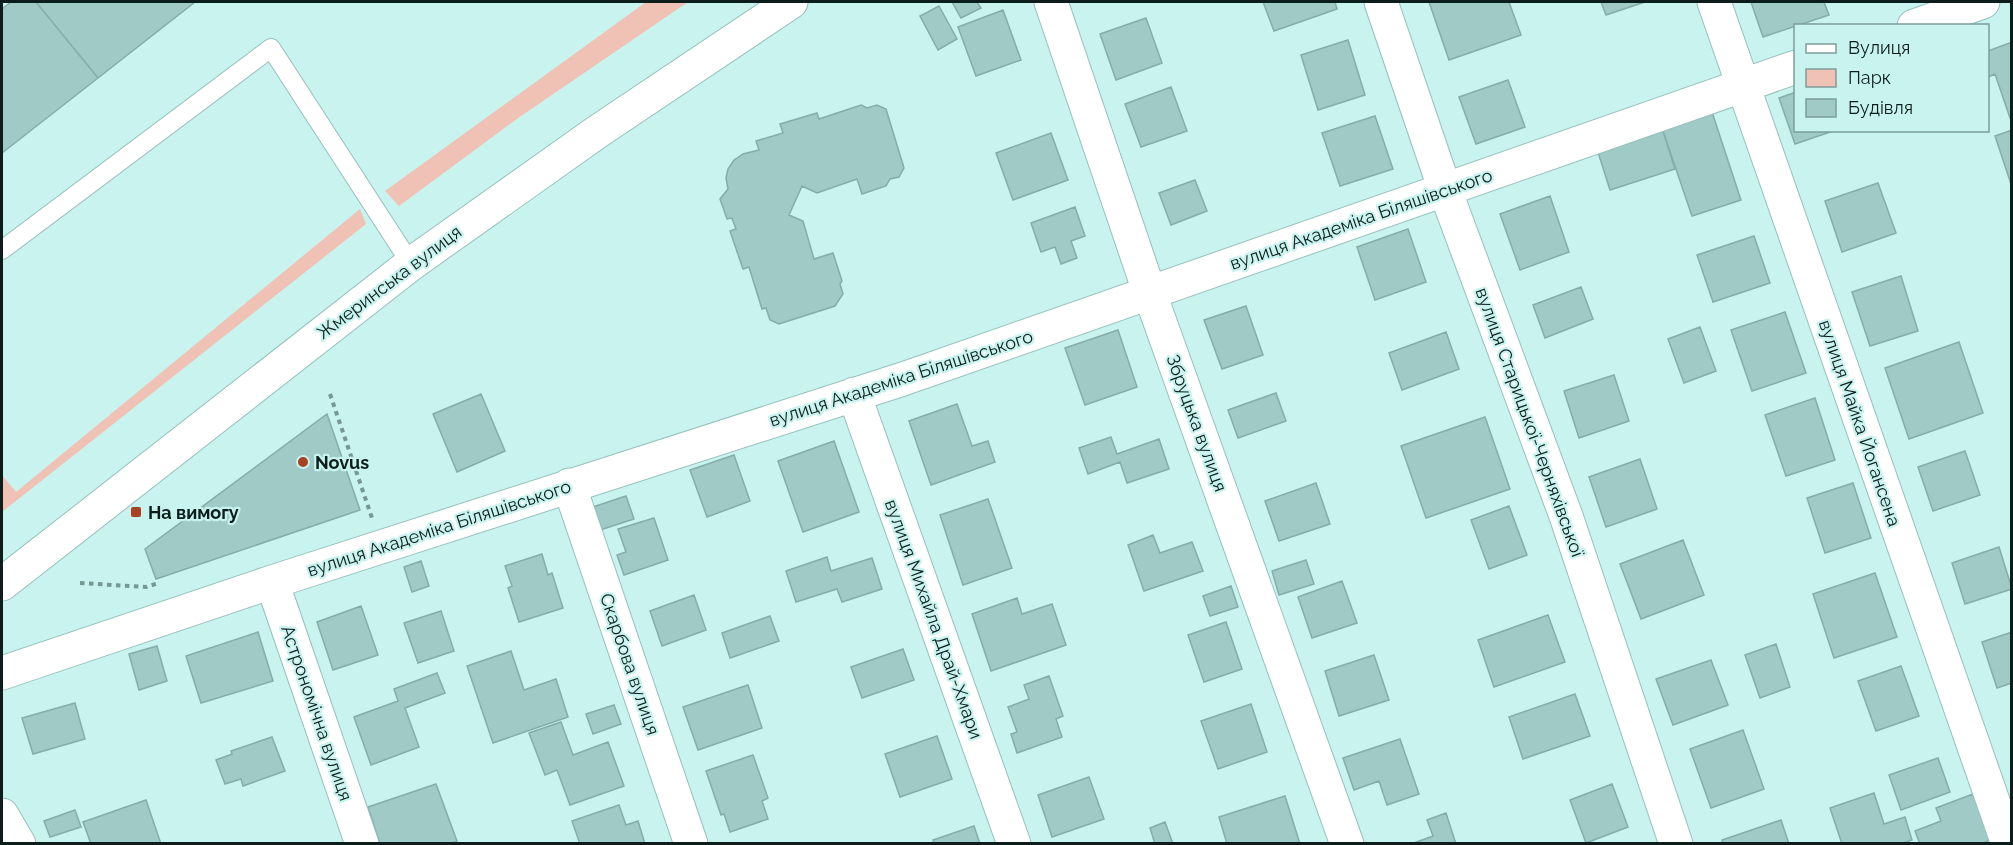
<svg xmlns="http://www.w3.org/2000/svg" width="2013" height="845" font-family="Raleway,sans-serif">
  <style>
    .green { fill: #f0c2b5 }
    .building { fill: #9fcac5; stroke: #84ada9; stroke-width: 1.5 }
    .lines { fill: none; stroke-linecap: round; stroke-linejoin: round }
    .service-casing { stroke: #96c0bb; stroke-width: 20 }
    .minor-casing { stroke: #96c0bb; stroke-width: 35 }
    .secondary-casing { stroke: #96c0bb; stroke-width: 35 }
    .path { stroke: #779793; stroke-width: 4; stroke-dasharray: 4.5 4.5; stroke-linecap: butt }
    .service { stroke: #fff; stroke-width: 18 }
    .minor { stroke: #fff; stroke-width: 33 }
    .secondary { stroke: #fff; stroke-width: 33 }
    .poi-dot { fill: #a94125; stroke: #c8f3ee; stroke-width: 2 }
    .labels { text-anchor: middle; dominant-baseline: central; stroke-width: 4.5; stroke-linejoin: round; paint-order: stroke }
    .street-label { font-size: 18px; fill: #0c1d1b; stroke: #c8f3ee }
    .poi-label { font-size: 18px; font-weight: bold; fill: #0c1d1b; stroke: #c8f3ee; text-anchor: start }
  </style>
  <rect width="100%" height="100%" fill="#c8f3ee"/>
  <path class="green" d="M646 2H688L521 116 399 206 385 191Z
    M360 209 366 224 2 512V475L16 492Z"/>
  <path class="building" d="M11 2H36L98 78 2 153V9Z
    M36 2H195L98 78Z
    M952 2H977L981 8 961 18Z
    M1263 2H1335L1337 9 1274 31Z
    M1429 2H1509L1521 35 1449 60Z
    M1601 2H1645L1606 15Z
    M1751 2H1824L1829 15 1763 37Z
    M939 6 957 39 938 50 920 16Z
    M1003 10 1021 60 976 76 958 27Z
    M1146 18 1162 63 1116 80 1100 34Z
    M1348 40 1365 95 1318 110 1301 55Z
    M2012 42V117L2010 118 1995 74 1988 77V51Z
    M1508 80 1525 127 1476 144 1459 97Z
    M1171 87 1187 131 1141 147 1125 104Z
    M1796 92V130H1836L1795 144 1779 98Z
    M861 105 867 108 877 105 886 109 904 168 899 177 890 179 886 186 862 194 857 179 817 193 802 186 789 215 803 221 814 259 833 253 842 281 840 284 843 294 835 306 779 324 770 320 766 308 762 309 749 267 743 269 730 231 736 229 732 218 727 219 720 199 728 189 726 178 728 169 734 160 743 154 759 150 756 141 783 133 780 124 817 113 819 119Z
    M1712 112 1741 200 1692 216 1662 128Z
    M1375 116 1393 169 1340 186 1322 133Z
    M1662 128 1675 169 1610 190 1597 149Z
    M2012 130V187L1995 136Z
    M1051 133 1068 180 1013 200 996 153Z
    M1195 180 1207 211 1171 225 1159 193Z
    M1878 183 1896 233 1842 252 1825 201Z
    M1550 196 1569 252 1520 270 1500 214Z
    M1075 207 1085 236 1071 241 1077 258 1061 264 1055 247 1041 252 1031 223Z
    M1408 229 1426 282 1375 300 1357 247Z
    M1754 236 1770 283 1713 302 1697 255Z
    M1901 276 1918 331 1870 346 1852 292Z
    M1581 287 1593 319 1545 338 1533 305Z
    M1246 306 1263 355 1222 369 1204 320Z
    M1785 312 1806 373 1752 391 1731 330Z
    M1700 327 1716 371 1684 383 1668 339Z
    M1118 330 1137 387 1085 405 1065 348Z
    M1446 332 1459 369 1402 390 1389 353Z
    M1959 342 1983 413 1909 439 1885 368Z
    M1614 375 1629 421 1579 438 1564 391Z
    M1276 393 1286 421 1238 438 1228 410Z
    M481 394 505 451 457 472 433 414Z
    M1815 398 1835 460 1786 476 1765 415Z
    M957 404 972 446 988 441 995 462 931 485 909 421Z
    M327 414 360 510 156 579 145 549Z
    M1485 417 1510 489 1426 518 1401 446Z
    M1111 437 1117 454 1159 439 1169 469 1127 483 1120 462 1088 474 1079 448Z
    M834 441 859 512 803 532 778 461Z
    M1965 451 1980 495 1933 511 1918 467Z
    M734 455 750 501 707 517 690 470Z
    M1640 459 1657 509 1606 527 1589 477Z
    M1316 483 1330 524 1279 541 1265 501Z
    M1853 483 1871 538 1825 553 1807 498Z
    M626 496 634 519 597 531 590 508Z
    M988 499 1012 568 963 585 940 515Z
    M1509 506 1527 555 1489 569 1471 520Z
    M654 518 668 560 624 575 617 555 626 552 618 529Z
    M1153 535 1160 553 1192 542 1203 571 1144 591 1128 545Z
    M1683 540 1704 595 1641 619 1620 564Z
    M1999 547 2012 589 1965 604 1952 563Z
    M542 554 548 575 552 573 563 608 519 622 508 588 512 586 505 566Z
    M827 557 831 571 872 558 882 589 842 602 837 589 796 602 786 571Z
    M1306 560 1314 584 1279 595 1272 571Z
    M421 561 429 586 412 592 404 567Z
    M1875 573 1897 637 1834 658 1813 594Z
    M1342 581 1357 623 1312 638 1298 597Z
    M1231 586 1238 607 1210 616 1203 596Z
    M694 595 706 630 662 646 650 611Z
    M1017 598 1022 614 1052 604 1066 645 991 671 972 614Z
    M361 606 378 655 333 670 317 622Z
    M441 611 454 651 418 663 404 623Z
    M1548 615 1565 662 1494 687 1478 640Z
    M770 616 779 641 730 658 722 633Z
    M1226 622 1242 669 1204 682 1188 635Z
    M258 632 273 681 201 703 186 656Z
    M2012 632V683L1997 688 1982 642Z
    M1776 644 1790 687 1760 698 1745 655Z
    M157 646 167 681 139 690 129 654Z
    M903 649 914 680 862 698 851 667Z
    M511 651 524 690 556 679 568 717 493 743 467 666Z
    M1374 655 1389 700 1339 716 1325 671Z
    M1711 660 1728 705 1673 725 1656 679Z
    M1901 666 1919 716 1876 731 1858 681Z
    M437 673 445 693 405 708 419 747 371 765 354 717 398 701 394 689Z
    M1049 676 1063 716 1056 719 1062 737 1017 753 1011 734 1017 732 1008 707 1029 699 1024 685Z
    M748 685 762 728 698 750 683 707Z
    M1575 694 1590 736 1523 759 1509 717Z
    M75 703 85 739 33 754 22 718Z
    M1251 704 1267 752 1218 769 1201 721Z
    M614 705 621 724 593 734 586 714Z
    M561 722 573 755 608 742 624 786 570 805 557 770 545 775 529 733Z
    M1743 730 1764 789 1711 808 1690 749Z
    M937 736 952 779 900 797 885 754Z
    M272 737 285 771 243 786 241 779 225 784 216 760 232 754 231 751Z
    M1400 739 1419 794 1387 805 1379 781 1354 790 1343 758Z
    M753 755 768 798 762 801 768 819 730 832 724 814 721 815 706 771Z
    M1938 758 1950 792 1901 810 1889 775Z
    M1089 777 1104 819 1052 837 1038 795Z
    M436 784 457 841 450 844H380L368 807Z
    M1612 784 1628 827 1586 843 1570 800Z
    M1874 793 1884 824 1905 817 1912 840 1900 844H1842L1830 808Z
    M1973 794 1990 840 1981 844H1920L1915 831 1941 821 1936 808Z
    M1285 796 1300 844H1227L1219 817Z
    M146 800 161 844H91L83 822Z
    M619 805 626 825 638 821 645 844H580L572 821Z
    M75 810 81 827 50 837 44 821Z
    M1446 813 1456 844H1411L1433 836 1427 820Z
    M1781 820 1789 844H1723L1722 840Z
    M1165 822 1173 844H1155L1150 828Z
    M974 826 980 844H934L933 840Z"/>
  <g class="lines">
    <defs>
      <path id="service" d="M2 250 271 48 411 264"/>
      <path id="minor" d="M1051 2 1150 294 1347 844
        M1381 2 1445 190 1566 516 1676 844
        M1714 2 2008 844
        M1914 26 1983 2
        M854 394 1014 844
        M569 485 691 844
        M272 582 362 844
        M2 673 272 582 903 379 1796 67
        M2 815 19 844"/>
      <path id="secondary" d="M2 584 411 264 597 132 791 2"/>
    </defs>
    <use href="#service" class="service-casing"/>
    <use href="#minor" class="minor-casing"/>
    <use href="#secondary" class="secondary-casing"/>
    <path class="path" d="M330 394 372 518
      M80 583 146 587 159 583"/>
    <use href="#service" class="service"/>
    <use href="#minor" class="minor"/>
    <use href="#secondary" class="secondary"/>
  </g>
  <g class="poi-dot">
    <circle cx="303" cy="462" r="6"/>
    <rect x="130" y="506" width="12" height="12" rx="3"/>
  </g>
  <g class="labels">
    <g class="street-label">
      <text transform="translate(1361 219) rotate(-19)">вулиця Академіка Біляшівського</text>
      <text transform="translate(389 282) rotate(-37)">Жмеринська вулиця</text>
      <text transform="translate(901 378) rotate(-18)">вулиця Академіка Біляшівського</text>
      <text transform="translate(1530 422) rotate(70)">вулиця Старицької-Черняхівської</text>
      <text transform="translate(1197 423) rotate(70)">Збруцька вулиця</text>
      <text transform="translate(1860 423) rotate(71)">вулиця Майка Йогансена</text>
      <text transform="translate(439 528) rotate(-18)">вулиця Академіка Біляшівського</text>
      <text transform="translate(934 619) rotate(70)">вулиця Михайла Драй-Хмари</text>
      <text transform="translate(630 664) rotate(71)">Скарбова вулиця</text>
      <text transform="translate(317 713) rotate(71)">Астрономічна вулиця</text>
    </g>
    <g class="poi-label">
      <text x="315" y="462">Novus</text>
      <text x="148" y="512">На вимогу</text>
    </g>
  </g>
  <rect width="2013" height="845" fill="none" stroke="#0c1d1b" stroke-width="6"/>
  <rect x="1794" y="24" width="195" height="108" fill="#c8f3ee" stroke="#7d9d9a" stroke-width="1.5"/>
  <rect x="1806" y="44" width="30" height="9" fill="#ffffff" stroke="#7d9d9a" stroke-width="1.5"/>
  <text x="1848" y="54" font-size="18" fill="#0c1d1b">Вулиця</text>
  <rect x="1806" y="69" width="30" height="18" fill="#f0c2b5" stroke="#7d9d9a" stroke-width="1.5"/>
  <text x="1848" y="84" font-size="18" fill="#0c1d1b">Парк</text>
  <rect x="1806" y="99" width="30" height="18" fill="#9fcac5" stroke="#7d9d9a" stroke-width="1.5"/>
  <text x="1848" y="114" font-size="18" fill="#0c1d1b">Будівля</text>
</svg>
